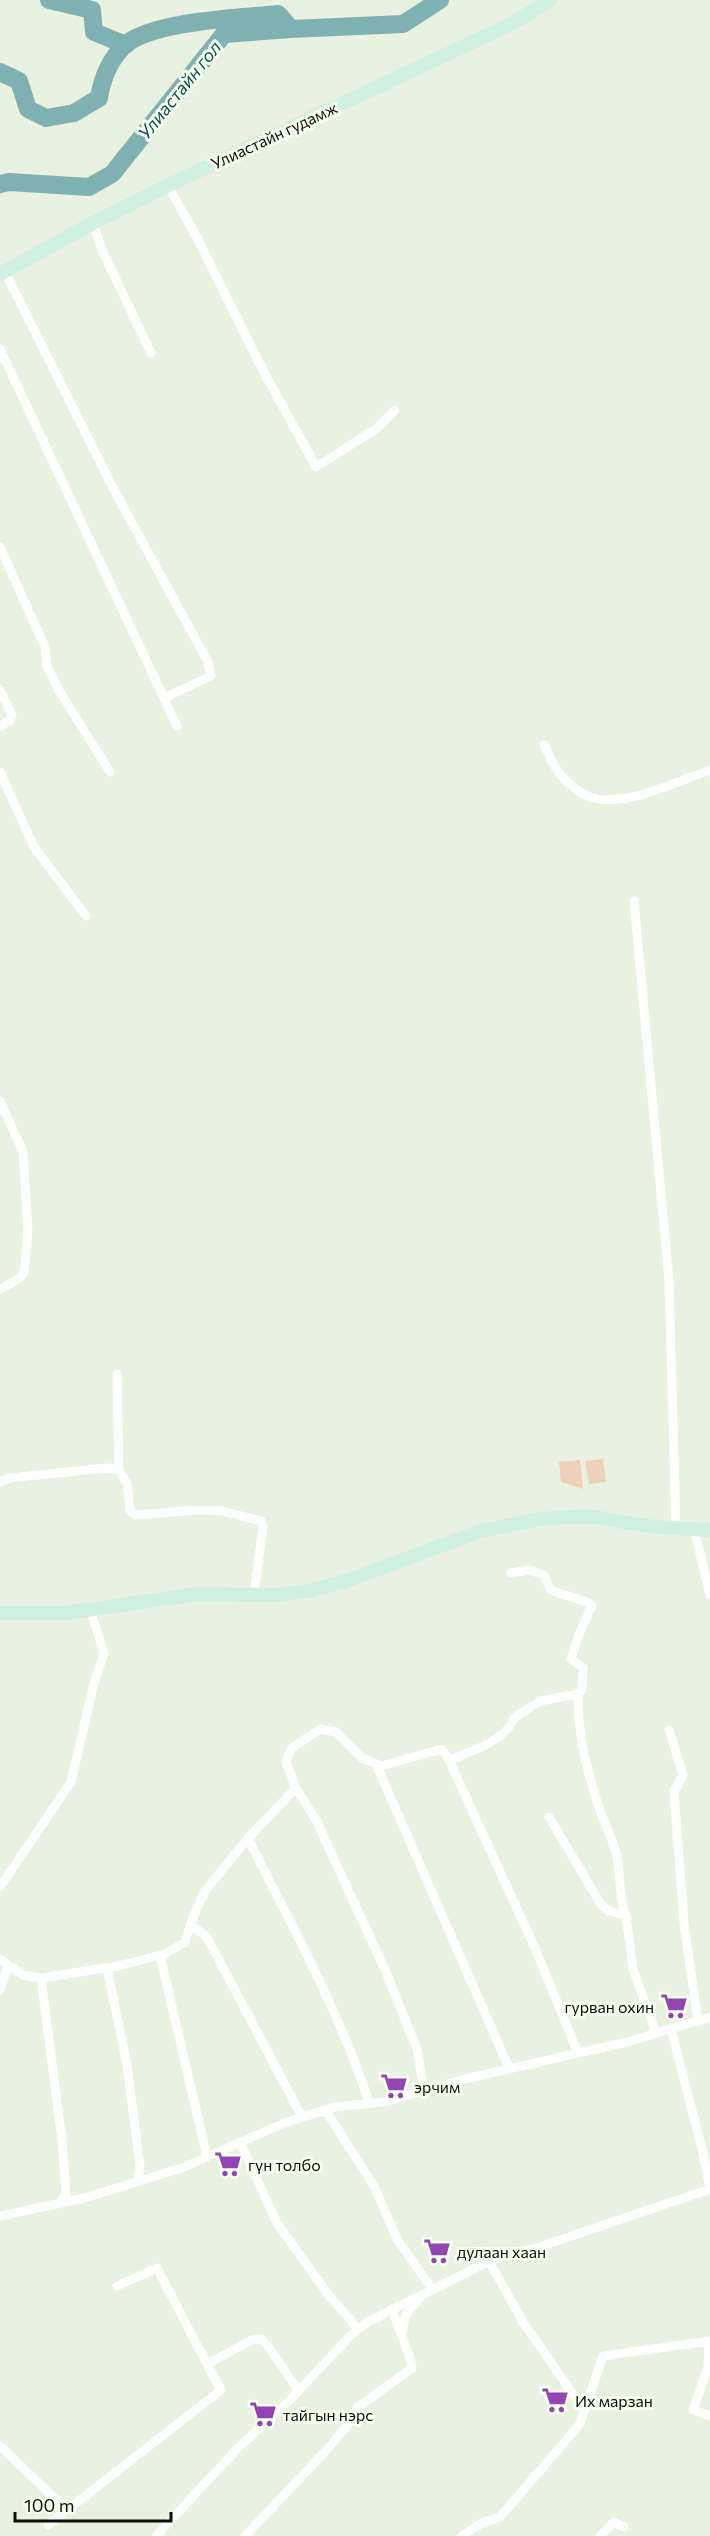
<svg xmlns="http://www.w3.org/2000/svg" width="710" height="2536" font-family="Commissioner,sans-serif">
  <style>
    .green { fill: #efd1ba }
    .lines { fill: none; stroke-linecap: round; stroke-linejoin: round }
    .river { stroke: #80b1b2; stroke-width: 18 }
    .street { stroke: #fff; stroke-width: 9 }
    .secondary { stroke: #d0f0e2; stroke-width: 14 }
    .labels { text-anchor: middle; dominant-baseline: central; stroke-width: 6; stroke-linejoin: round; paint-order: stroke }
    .street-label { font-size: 16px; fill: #0c0e09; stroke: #f7ffee }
    .poi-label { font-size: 16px; fill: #0c0e09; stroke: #f7ffee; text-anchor: start }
    .water-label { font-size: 18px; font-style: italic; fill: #055153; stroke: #f7ffee }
  </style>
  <rect width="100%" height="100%" fill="#e9f1e1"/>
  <path class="green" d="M603 1459 606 1482 589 1484 585 1461Z
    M580 1460 583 1489 561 1482 559 1462Z"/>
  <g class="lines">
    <path class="river" d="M49 0 92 10 94 32 126 45
      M0 72 19 81 28 109 46 118 74 113 99 98C102 79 110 59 125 45 152 21 241 18 278 14L291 29
      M0 184 9 182 89 187 112 174 224 34 291 29 403 24 440 0"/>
    <path class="street" d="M168 186 200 243 258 361 316 467 376 429 395 410
      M93 223 102 250 151 353
      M5 272 113 488 208 662 211 676 164 698
      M0 349 177 726
      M0 547 45 647 47 667 60 692 110 772
      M0 690 12 715 9 721 0 726
      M544 745C549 754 553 766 560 774 568 783 580 795 593 798 626 807 678 781 710 770
      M0 772 34 847 86 916
      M634 901 669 1280 676 1529
      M0 1101 23 1152 28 1230 24 1273 17 1280 0 1289
      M117 1374 119 1470
      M0 1482 9 1478 106 1468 119 1470 127 1483 130 1511 136 1515 200 1510 222 1511 261 1521 263 1527 254 1594
      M694 1529 710 1595
      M511 1573 529 1570 544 1575 550 1589C563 1597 580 1596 592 1606L578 1637 571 1659 583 1668 582 1690 578 1694
      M669 1730 683 1775 674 1792 684 1924 698 2021
      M449 1760 535 1948 578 2053
      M376 1764 509 2068
      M296 1788 316 1820 386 1972 417 2049 424 2090
      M549 1817 602 1906 610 1911 626 1916
      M248 1838C291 1925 339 2010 369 2102
      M0 1887 71 1782 94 1683 104 1653 90 1609
      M192 1926 205 1935 210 1943 302 2117
      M160 1955 207 2157
      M0 1959 8 1965 0 1990
      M8 1965 23 1975 41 1978 118 1966 165 1954 185 1942 193 1917 205 1891 248 1838 296 1788 286 1762 292 1748 320 1729 336 1732 362 1758 381 1766 442 1749 449 1760C468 1753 507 1740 514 1718L540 1701 578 1694C578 1736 587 1773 601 1813 606 1827 614 1842 617 1857 620 1871 620 1906 626 1916L633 1969 656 2033
      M107 1968 127 2065 140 2165 137 2182
      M41 1978 62 2140 66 2194 60 2203
      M326 2111 374 2186 398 2241 433 2290
      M240 2142 277 2223 328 2294 358 2329
      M0 2216 84 2198 182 2168 282 2124 334 2107 383 2102 465 2079 627 2042 710 2017
      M489 2261 523 2322 584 2410
      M117 2286 157 2268 207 2364
      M401 2335 406 2315 420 2298
      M709 2341 708 2367 693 2410 710 2416
      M0 2446 67 2510
      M48 2525 221 2390 207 2364 252 2340 261 2339 267 2345 299 2391
      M156 2536 238 2448 289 2401 350 2336 368 2322 489 2261 539 2247 710 2189 702 2149 671 2029
      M245 2536 325 2452 349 2423 358 2407 412 2368C413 2360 395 2321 392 2309
      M462 2536 482 2523 500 2517 580 2424 603 2356 710 2341
      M600 2536 614 2522 624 2527"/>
    <path class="secondary" d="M0 274 93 223 171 184 513 23 550 0
      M0 1613H66L197 1594 273 1595 309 1591 346 1581 481 1531 540 1519 588 1516 654 1527 710 1530"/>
  </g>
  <defs>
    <symbol id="supermarket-bare" viewBox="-9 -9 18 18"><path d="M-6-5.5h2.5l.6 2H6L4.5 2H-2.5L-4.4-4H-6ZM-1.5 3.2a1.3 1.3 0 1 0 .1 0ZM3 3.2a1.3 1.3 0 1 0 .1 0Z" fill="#9344b4" stroke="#f7ffee" stroke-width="2.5" paint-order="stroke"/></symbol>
  </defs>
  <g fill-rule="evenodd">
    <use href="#supermarket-bare" x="655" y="1987" width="38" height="38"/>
    <use href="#supermarket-bare" x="375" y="2067" width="38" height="38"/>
    <use href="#supermarket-bare" x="209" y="2145" width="38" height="38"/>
    <use href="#supermarket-bare" x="418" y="2232" width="38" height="38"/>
    <use href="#supermarket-bare" x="536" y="2381" width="38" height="38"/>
    <use href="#supermarket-bare" x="244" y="2395" width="38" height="38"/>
  </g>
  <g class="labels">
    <g class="street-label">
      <text transform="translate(274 135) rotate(-25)">Улиастайн гудамж</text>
    </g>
    <g class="poi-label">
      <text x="654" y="2006" text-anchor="end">гурван охин</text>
      <text x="414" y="2086">эрчим</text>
      <text x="248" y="2164">гүн толбо</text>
      <text x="457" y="2251">дулаан хаан</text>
      <text x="575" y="2400">Их марзан</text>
      <text x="283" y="2414">тайгын нэрс</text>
    </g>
    <g class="water-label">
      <text transform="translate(179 90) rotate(-51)">Улиастайн гол</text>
    </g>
  </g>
  <path d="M15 2512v9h156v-9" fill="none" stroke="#0c0e09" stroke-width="3"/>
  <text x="24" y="2512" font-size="18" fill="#0c0e09" stroke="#f7ffee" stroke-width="4.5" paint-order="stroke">100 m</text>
</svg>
